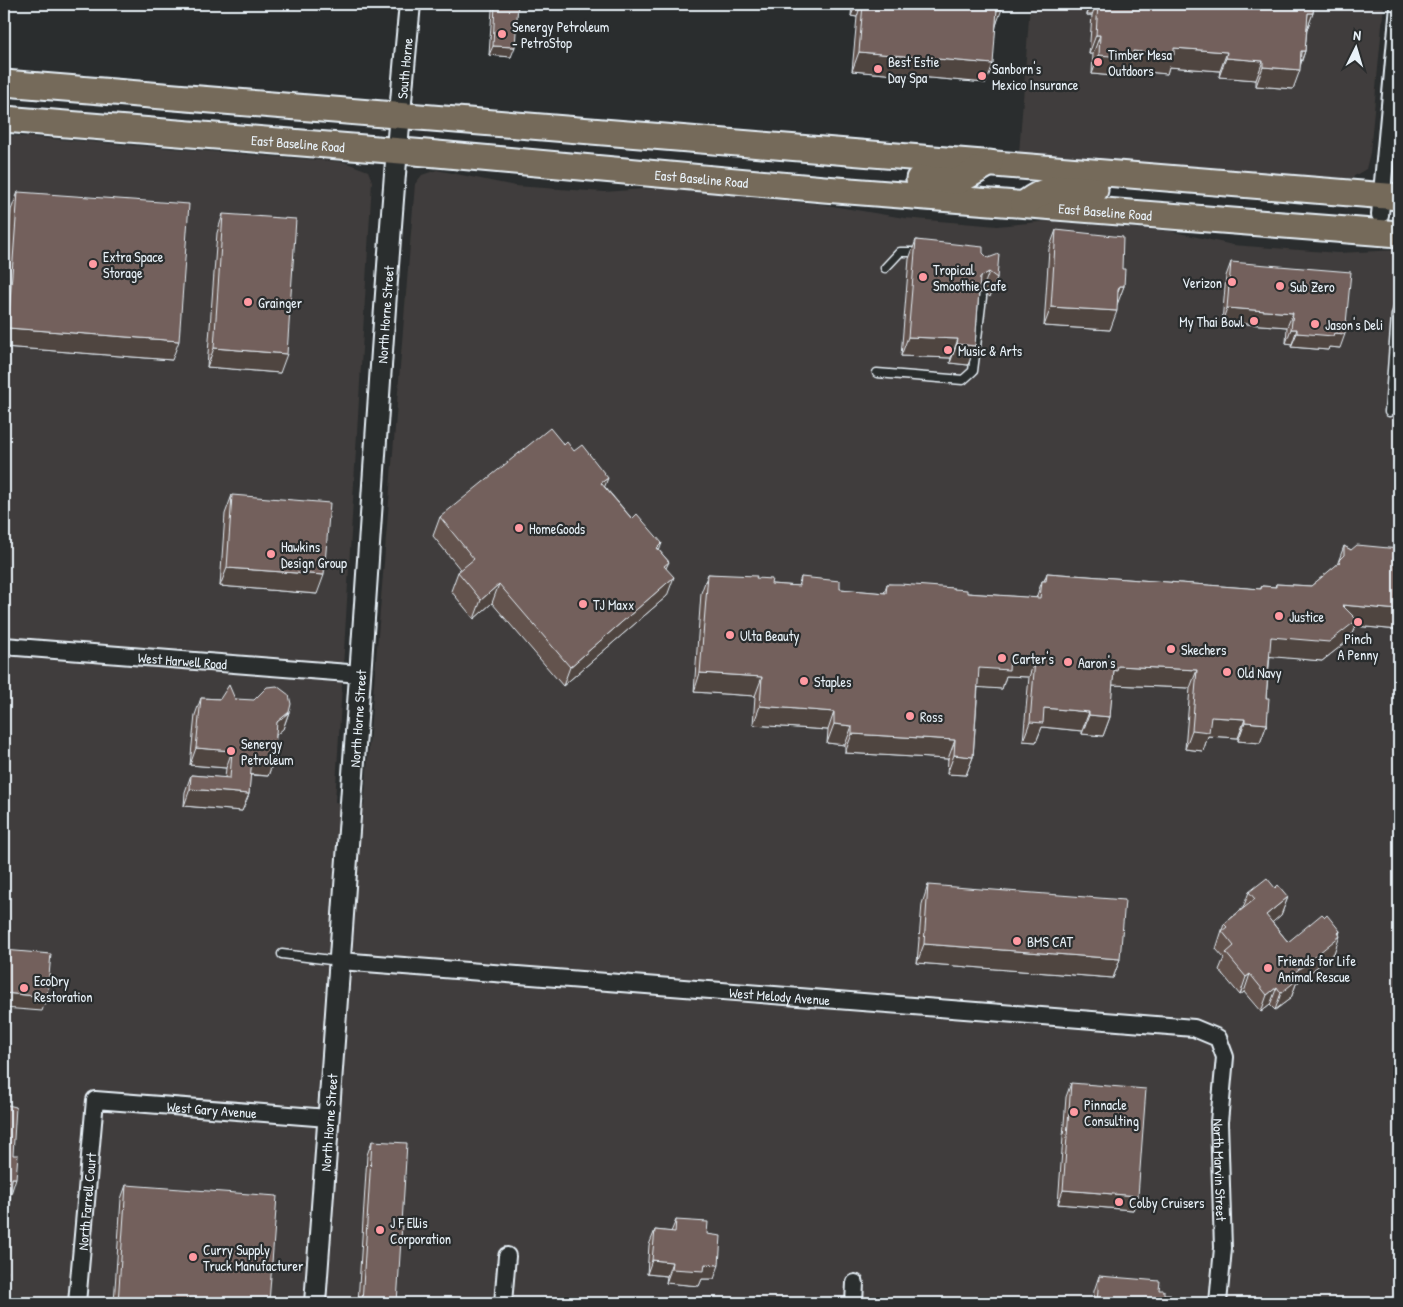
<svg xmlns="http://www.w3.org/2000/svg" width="1403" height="1307" font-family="'Patrick Hand',sans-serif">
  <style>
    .built { fill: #403d3c }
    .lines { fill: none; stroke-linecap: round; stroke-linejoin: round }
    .service-casing { stroke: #e8f1f8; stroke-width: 11 }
    .minor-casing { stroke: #e8f1f8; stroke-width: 20 }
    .tertiary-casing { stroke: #e8f1f8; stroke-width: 24 }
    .primary-casing { stroke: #e8f1f8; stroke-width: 29 }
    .service { stroke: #2a2d2e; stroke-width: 8 }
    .minor { stroke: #2a2d2e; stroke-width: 16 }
    .tertiary { stroke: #2a2d2e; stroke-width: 20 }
    .primary { stroke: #746a5a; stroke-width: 25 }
    .wall { fill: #63534e; stroke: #e8f1f8 }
    .shaded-wall { fill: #504440; stroke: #e8f1f8 }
    .building { fill: #73615b; stroke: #e8f1f8 }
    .poi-dot { fill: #ff9aa2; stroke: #2a2d2e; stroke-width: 2 }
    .labels { text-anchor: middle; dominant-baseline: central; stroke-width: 4.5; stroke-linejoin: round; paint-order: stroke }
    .poi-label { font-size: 14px; fill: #e8f1f8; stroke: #2a2d2e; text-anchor: start }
    .street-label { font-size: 14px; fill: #e8f1f8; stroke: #2a2d2e }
  </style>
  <rect width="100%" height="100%" fill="#2a2d2e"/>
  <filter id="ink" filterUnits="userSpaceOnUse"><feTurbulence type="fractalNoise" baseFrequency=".02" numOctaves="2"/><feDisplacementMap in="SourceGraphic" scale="10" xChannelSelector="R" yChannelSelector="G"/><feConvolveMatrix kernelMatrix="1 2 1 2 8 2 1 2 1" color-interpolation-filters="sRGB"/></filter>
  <g filter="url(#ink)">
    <path class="built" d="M1030 4H1384L1370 153 1366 169 1351 178H1341L1019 154Z
      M4 135 344 162 368 171 372 181 335 802 364 806 415 184 422 175 437 170 515 186 604 192 657 188 820 204 904 218 997 226 1050 221 1170 231 1233 245 1338 253 1399 250V1303H4Z"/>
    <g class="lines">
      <defs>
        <path id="service" d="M885 268 900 252H922
          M877 373 963 380 973 371 982 297
          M1389 412 1396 315 1399 305
          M282 954 339 961"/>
        <g id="minor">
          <path d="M1380 215 1399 6"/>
          <path id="s1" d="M4 646 361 674"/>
          <path id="s2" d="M340 961 1194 1028 1218 1038 1225 1057 1219 1122 1223 1248 1218 1303"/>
          <path id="s3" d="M77 1303 95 1100 328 1118"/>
          <path d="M503 1303 507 1256"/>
          <path d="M854 1303 855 1283"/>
        </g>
        <g id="tertiary">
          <path id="s4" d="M315 1303C330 1094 346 885 360 676 376 452 388 228 410 4"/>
        </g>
        <g id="primary">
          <path d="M4 83 1399 197"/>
          <path id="s5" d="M4 119 426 153 824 189 1399 234"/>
          <path d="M919 179 959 181 990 163"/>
          <path d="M1024 204C1050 184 1064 187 1095 190"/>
        </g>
      </defs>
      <use href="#service" class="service-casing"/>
      <use href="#minor" class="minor-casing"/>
      <use href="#tertiary" class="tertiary-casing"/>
      <use href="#primary" class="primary-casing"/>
      <use href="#service" class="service"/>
      <use href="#minor" class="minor"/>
      <use href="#tertiary" class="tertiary"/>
      <use href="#primary" class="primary"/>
    </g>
    <path class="wall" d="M495 4H518L511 57 489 55 492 10Z
      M852 4H1002L996 26 986 83 852 71 857 17 851 16Z
      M1088 4H1314L1313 13 1307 29 1305 51 1293 89 1256 86V80L1219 77 1220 71 1169 67 1167 74 1128 70 1125 77 1092 74 1093 54H1089L1092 15H1087Z
      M18 192 172 360 4 347V304L11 210Z
      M223 214 280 373 207 367 217 233Z
      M1056 230 1122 269 1124 286 1117 303 1110 330 1044 326 1049 249Z
      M916 240 983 253 997 278 990 297 982 291 979 293 975 346 968 365 950 363 951 358 901 356 909 259Z
      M1231 262 1340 348 1329 347 1328 350 1291 347 1292 344 1286 343 1287 327 1222 322 1226 276Z
      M564 445 605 487 669 562 666 568 667 596 563 686 492 603 474 619 451 591 458 572 460 569 433 536 440 517Z
      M232 495 317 594 220 586 225 514Z
      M1344 546 1351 550 1399 549V630L1355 626 1350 639 1322 661 1270 656 1266 698 1267 724 1260 743 1238 741V738L1208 736 1203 751 1185 749 1190 688 1112 685 1110 717 1103 736 1082 734V731L1042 727 1036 742 1023 741 1029 677 1006 676 1002 689 978 687 973 757 966 775 947 774 948 759 845 753V745L827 743 828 730 753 725 755 696 694 692 701 593 708 574 756 578 771 584 798 586 801 577 840 589 884 593 887 584 954 589 967 593 1036 598 1042 581H1044L1047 573 1260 589 1262 586 1275 587 1276 584 1311 586 1337 565Z
      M201 698 220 699H235L289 712 283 729 276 735 274 759 268 776 250 775 249 794 242 811 184 806 185 792 191 775 225 778 226 768 190 765 195 715Z
      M928 885 1120 959 1113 978 917 963 922 904Z
      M1275 888 1288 897 1281 915 1272 922 1288 942 1325 917 1340 931 1334 953 1296 984 1291 998 1275 1010 1270 1005 1261 1012 1244 992 1240 995 1219 970 1224 958 1216 949 1224 924 1243 908 1249 892Z
      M1071 1083 1138 1196 1133 1210 1058 1204 1066 1097Z
      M372 1141 397 1303H358L367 1155Z
      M126 1185 269 1303H114L121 1199Z
      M676 1220 707 1234 714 1279H702L699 1286 666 1283 667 1276 647 1274 649 1245 655 1230 671 1232Z
      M1099 1276 1159 1290 1164 1294 1169 1303H1093L1094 1291Z"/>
    <path class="shaded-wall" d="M245 4H298L296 8Z
      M856 4H861L857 17 851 16Z
      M1091 4H1096L1092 15H1087Z
      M997 9H1002L995 28Z
      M1308 13H1313L1306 32Z
      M1096 35H1100L1093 54H1089Z
      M493 46 515 47 511 57 489 55Z
      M1174 48 1227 52 1220 71 1169 67 1167 74 1128 70 1125 77 1092 74 1099 55Z
      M1301 51H1305L1298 70Z
      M859 52 993 64 986 83 852 71Z
      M1226 58 1263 61 1256 80 1219 77Z
      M1263 67 1300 70 1293 89 1256 86Z
      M989 272 982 291 973 296 980 277Z
      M1120 286H1124L1117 305H1113Z
      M1051 307 1117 311 1110 330 1044 326Z
      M1227 308 1293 313 1287 327 1222 322Z
      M8 328 179 341 172 360 4 347V338Z
      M1291 329H1297L1292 344 1286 343Z
      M1297 333H1334L1345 334 1340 348 1329 347 1328 350 1291 347Z
      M908 337 958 339 951 358 901 356Z
      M957 344 975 346 968 365 950 363Z
      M214 348 287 354 280 373 207 367Z
      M608 478 601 496V483Z
      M662 543 655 562 657 548Z
      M227 568 324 575 317 594 220 586Z
      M674 577 667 596 563 686 570 667Z
      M499 584 492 603 474 619 481 600Z
      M1342 605 1399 610V630L1355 626 1350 639 1322 661 1264 656 1271 637Z
      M1010 657 1035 659 1029 677 1006 676 1002 689 972 687 979 668Z
      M1118 666 1197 670 1190 688 1112 685 1114 670Z
      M700 673 762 677 755 696 694 692Z
      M760 706 834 712 828 730 753 725Z
      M1044 708 1089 712 1082 731 1042 727 1036 742 1023 741 1030 722Z
      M289 712 283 729 271 739 277 722Z
      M1089 715 1110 717 1103 736 1082 734Z
      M1211 717 1245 719 1238 738 1208 736 1203 751 1185 749 1192 730Z
      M1245 722 1267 724 1260 743 1238 741Z
      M834 724 852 726 845 745 827 743Z
      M852 734 955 740 948 759 845 753Z
      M196 748 232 751 226 768 190 765Z
      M954 755 973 757 966 775 947 774Z
      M252 758 274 759 268 776 246 774Z
      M190 789 249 794 242 811 184 806Z
      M1288 897 1281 915 1260 933 1266 915Z
      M1340 931 1338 937 1340 936 1334 953 1296 984 1291 998 1275 1010 1281 993 1293 974Z
      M924 944 1120 959 1113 978 917 963Z
      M1250 974 1244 992 1240 995 1246 977Z
      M1277 987 1270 1005 1261 1012 1267 995Z
      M4 993 47 997 42 1011 4 1008Z
      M12 1178H16L10 1197Z
      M1063 1190 1138 1196 1133 1210 1058 1204Z
      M5 1224H8L4 1236Z
      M652 1260 672 1262 667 1276 647 1274Z
      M705 1264 719 1265 714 1279H702L699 1286 666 1283 671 1269Z"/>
    <path class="building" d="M495 4H518L515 47 493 46Z
      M863 4H1002V9H997L993 64 859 52Z
      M1098 4H1314L1313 13H1308L1305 51H1301L1300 70 1263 67V61L1226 58 1227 52 1174 48V55L1133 51 1132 58 1099 55 1100 35H1096Z
      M18 192 189 204 179 341 8 328Z
      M223 214 296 219 287 354 214 348Z
      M1056 230 1123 237 1122 269H1125L1124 286H1120L1118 290 1117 311 1051 307Z
      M916 240 983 247V253L988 258 999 254 997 278 989 272 980 277 975 346 957 344 958 339 908 337Z
      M1231 262 1351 272 1345 334 1334 333 1333 336 1297 333V329H1291L1293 313 1227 308Z
      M550 428 564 445 567 442 574 451 582 445 608 478 601 483 632 519 637 514 662 543 657 548 669 562 664 566 674 577 570 667 499 584 481 600 458 572 474 559 440 517Z
      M232 495 330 503 324 575 227 568Z
      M1357 545 1399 549V610L1342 605 1357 620 1329 642 1271 637 1266 698H1269L1267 724 1245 722V719L1211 717 1209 732 1192 730 1197 670 1118 666 1117 671 1114 670 1110 717 1089 715V712L1044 708 1043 723 1030 722 1035 659 1010 657 1009 670 979 668 973 757 954 755 955 740 852 734V726L834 724V712L760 706 762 677 700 673 708 574 757 576 756 578 772 579 771 584 800 586 801 577 840 581V589L886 593 887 584H900L954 588V589L967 590V593L1040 598 1042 581H1046L1047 573 1261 589 1262 586 1276 587V584L1311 586 1340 562 1339 560 1344 555V546L1351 550Z
      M229 685 235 699 254 700 267 687 277 686 289 695 291 704 289 712 277 722 274 759 252 758 249 794 190 789 191 775 230 778 232 751 196 748 201 698 220 699Z
      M1267 878 1275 888 1278 885 1288 897 1266 915 1288 942 1322 914 1325 917 1327 915 1340 931 1338 933 1340 936 1293 974 1297 980 1281 993 1277 987 1267 995 1250 974 1246 977 1226 953 1234 946 1222 931 1227 927 1224 924 1255 899 1249 892Z
      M928 885 1125 900 1120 959 924 944Z
      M4 950 51 954 47 997 4 993Z
      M1071 1083 1146 1089 1138 1196 1063 1190Z
      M4 1104 16 1107 13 1155H18L16 1178H12L8 1224H5L4 1244Z
      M372 1141 407 1143 397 1303H362Z
      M126 1185 277 1196 269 1303H118Z
      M676 1220 708 1222 707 1234 721 1236 719 1265 705 1264 704 1271 671 1269 672 1262 652 1260 655 1230 675 1232Z
      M4 1271H7L5 1294H4Z
      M1099 1276 1160 1281 1159 1290H1164V1294H1170L1169 1303H1097Z"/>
  </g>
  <g class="poi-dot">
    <circle cx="502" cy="34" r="5"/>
    <circle cx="1098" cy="62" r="5"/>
    <circle cx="878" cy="69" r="5"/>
    <circle cx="982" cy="76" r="5"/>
    <circle cx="93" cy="264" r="5"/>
    <circle cx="923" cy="277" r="5"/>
    <circle cx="1232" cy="282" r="5"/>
    <circle cx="1280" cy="286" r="5"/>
    <circle cx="248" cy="302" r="5"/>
    <circle cx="1254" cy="321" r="5"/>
    <circle cx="1315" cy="324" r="5"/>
    <circle cx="948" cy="350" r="5"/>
    <circle cx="519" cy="528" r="5"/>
    <circle cx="271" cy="554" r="5"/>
    <circle cx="583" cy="604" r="5"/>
    <circle cx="1279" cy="616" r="5"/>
    <circle cx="1358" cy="622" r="5"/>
    <circle cx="730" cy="635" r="5"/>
    <circle cx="1171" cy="649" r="5"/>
    <circle cx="1002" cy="658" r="5"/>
    <circle cx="1068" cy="662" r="5"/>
    <circle cx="1227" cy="672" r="5"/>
    <circle cx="804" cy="681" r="5"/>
    <circle cx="910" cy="716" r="5"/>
    <circle cx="231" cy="751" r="5"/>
    <circle cx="1017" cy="941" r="5"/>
    <circle cx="1268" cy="968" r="5"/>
    <circle cx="24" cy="988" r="5"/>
    <circle cx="1074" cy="1112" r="5"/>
    <circle cx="1119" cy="1202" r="5"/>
    <circle cx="380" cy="1230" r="5"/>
    <circle cx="193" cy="1257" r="5"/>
  </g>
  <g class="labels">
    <g class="poi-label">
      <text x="512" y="26">Senergy Petroleum<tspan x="512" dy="16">- PetroStop</tspan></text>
      <text x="1108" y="54">Timber Mesa<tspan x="1108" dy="16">Outdoors</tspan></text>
      <text x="888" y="61">Best Estie<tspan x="888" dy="16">Day Spa</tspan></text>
      <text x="992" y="68">Sanborn's<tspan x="992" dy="16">Mexico Insurance</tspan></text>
      <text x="103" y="256">Extra Space<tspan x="103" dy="16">Storage</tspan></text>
      <text x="933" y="269">Tropical<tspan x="933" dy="16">Smoothie Cafe</tspan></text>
      <text x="1222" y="282" text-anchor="end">Verizon</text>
      <text x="1290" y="286">Sub Zero</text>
      <text x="258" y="302">Grainger</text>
      <text x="1244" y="321" text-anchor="end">My Thai Bowl</text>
      <text x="1325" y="324">Jason's Deli</text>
      <text x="958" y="350">Music &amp; Arts</text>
      <text x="529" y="528">HomeGoods</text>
      <text x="281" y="546">Hawkins<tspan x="281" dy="16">Design Group</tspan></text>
      <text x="593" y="604">TJ Maxx</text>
      <text x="1289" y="616">Justice</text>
      <text x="740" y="635">Ulta Beauty</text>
      <text x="1358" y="638" text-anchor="middle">Pinch<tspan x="1358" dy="16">A Penny</tspan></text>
      <text x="1181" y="649">Skechers</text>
      <text x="1012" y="658">Carter's</text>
      <text x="1078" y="662">Aaron's</text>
      <text x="1237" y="672">Old Navy</text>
      <text x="814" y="681">Staples</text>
      <text x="920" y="716">Ross</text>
      <text x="241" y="743">Senergy<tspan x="241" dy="16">Petroleum</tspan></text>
      <text x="1027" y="941">BMS CAT</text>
      <text x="1278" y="960">Friends for Life<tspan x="1278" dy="16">Animal Rescue</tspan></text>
      <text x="34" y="980">EcoDry<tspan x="34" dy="16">Restoration</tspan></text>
      <text x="1084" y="1104">Pinnacle<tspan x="1084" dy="16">Consulting</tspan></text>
      <text x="1129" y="1202">Colby Cruisers</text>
      <text x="390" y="1222">J F Ellis<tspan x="390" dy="16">Corporation</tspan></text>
      <text x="203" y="1249">Curry Supply<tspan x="203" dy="16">Truck Manufacturer</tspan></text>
    </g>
    <g class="street-label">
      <text stroke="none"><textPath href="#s4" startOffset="1238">South Horne</textPath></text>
      <text stroke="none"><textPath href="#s5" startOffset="295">East Baseline Road</textPath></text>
      <text stroke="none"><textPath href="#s5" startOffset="700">East Baseline Road</textPath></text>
      <text stroke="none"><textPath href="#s5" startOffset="1105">East Baseline Road</textPath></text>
      <text stroke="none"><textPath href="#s4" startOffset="991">North Horne Street</textPath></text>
      <text stroke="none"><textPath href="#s1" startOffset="179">West Harwell Road</textPath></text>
      <text stroke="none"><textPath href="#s4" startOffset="586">North Horne Street</textPath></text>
      <text stroke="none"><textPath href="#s2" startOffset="441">West Melody Avenue</textPath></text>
      <text stroke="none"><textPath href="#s3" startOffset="321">West Gary Avenue</textPath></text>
      <text stroke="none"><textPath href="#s4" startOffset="181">North Horne Street</textPath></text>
      <text stroke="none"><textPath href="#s2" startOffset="1016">North Marvin Street</textPath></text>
      <text stroke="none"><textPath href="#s3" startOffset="102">North Farrell Court</textPath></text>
    </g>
  </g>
  <rect width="1403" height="1307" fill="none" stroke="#2a2d2e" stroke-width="20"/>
  <rect x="10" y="10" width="1383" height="1287" fill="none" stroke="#e8f1f8" stroke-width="2" filter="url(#ink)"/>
  <g transform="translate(1356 48) rotate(5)" stroke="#2a2d2e" stroke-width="4" paint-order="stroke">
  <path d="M0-4L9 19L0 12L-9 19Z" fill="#e8f1f8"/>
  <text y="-8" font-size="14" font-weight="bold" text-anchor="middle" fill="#e8f1f8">N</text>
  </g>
</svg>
